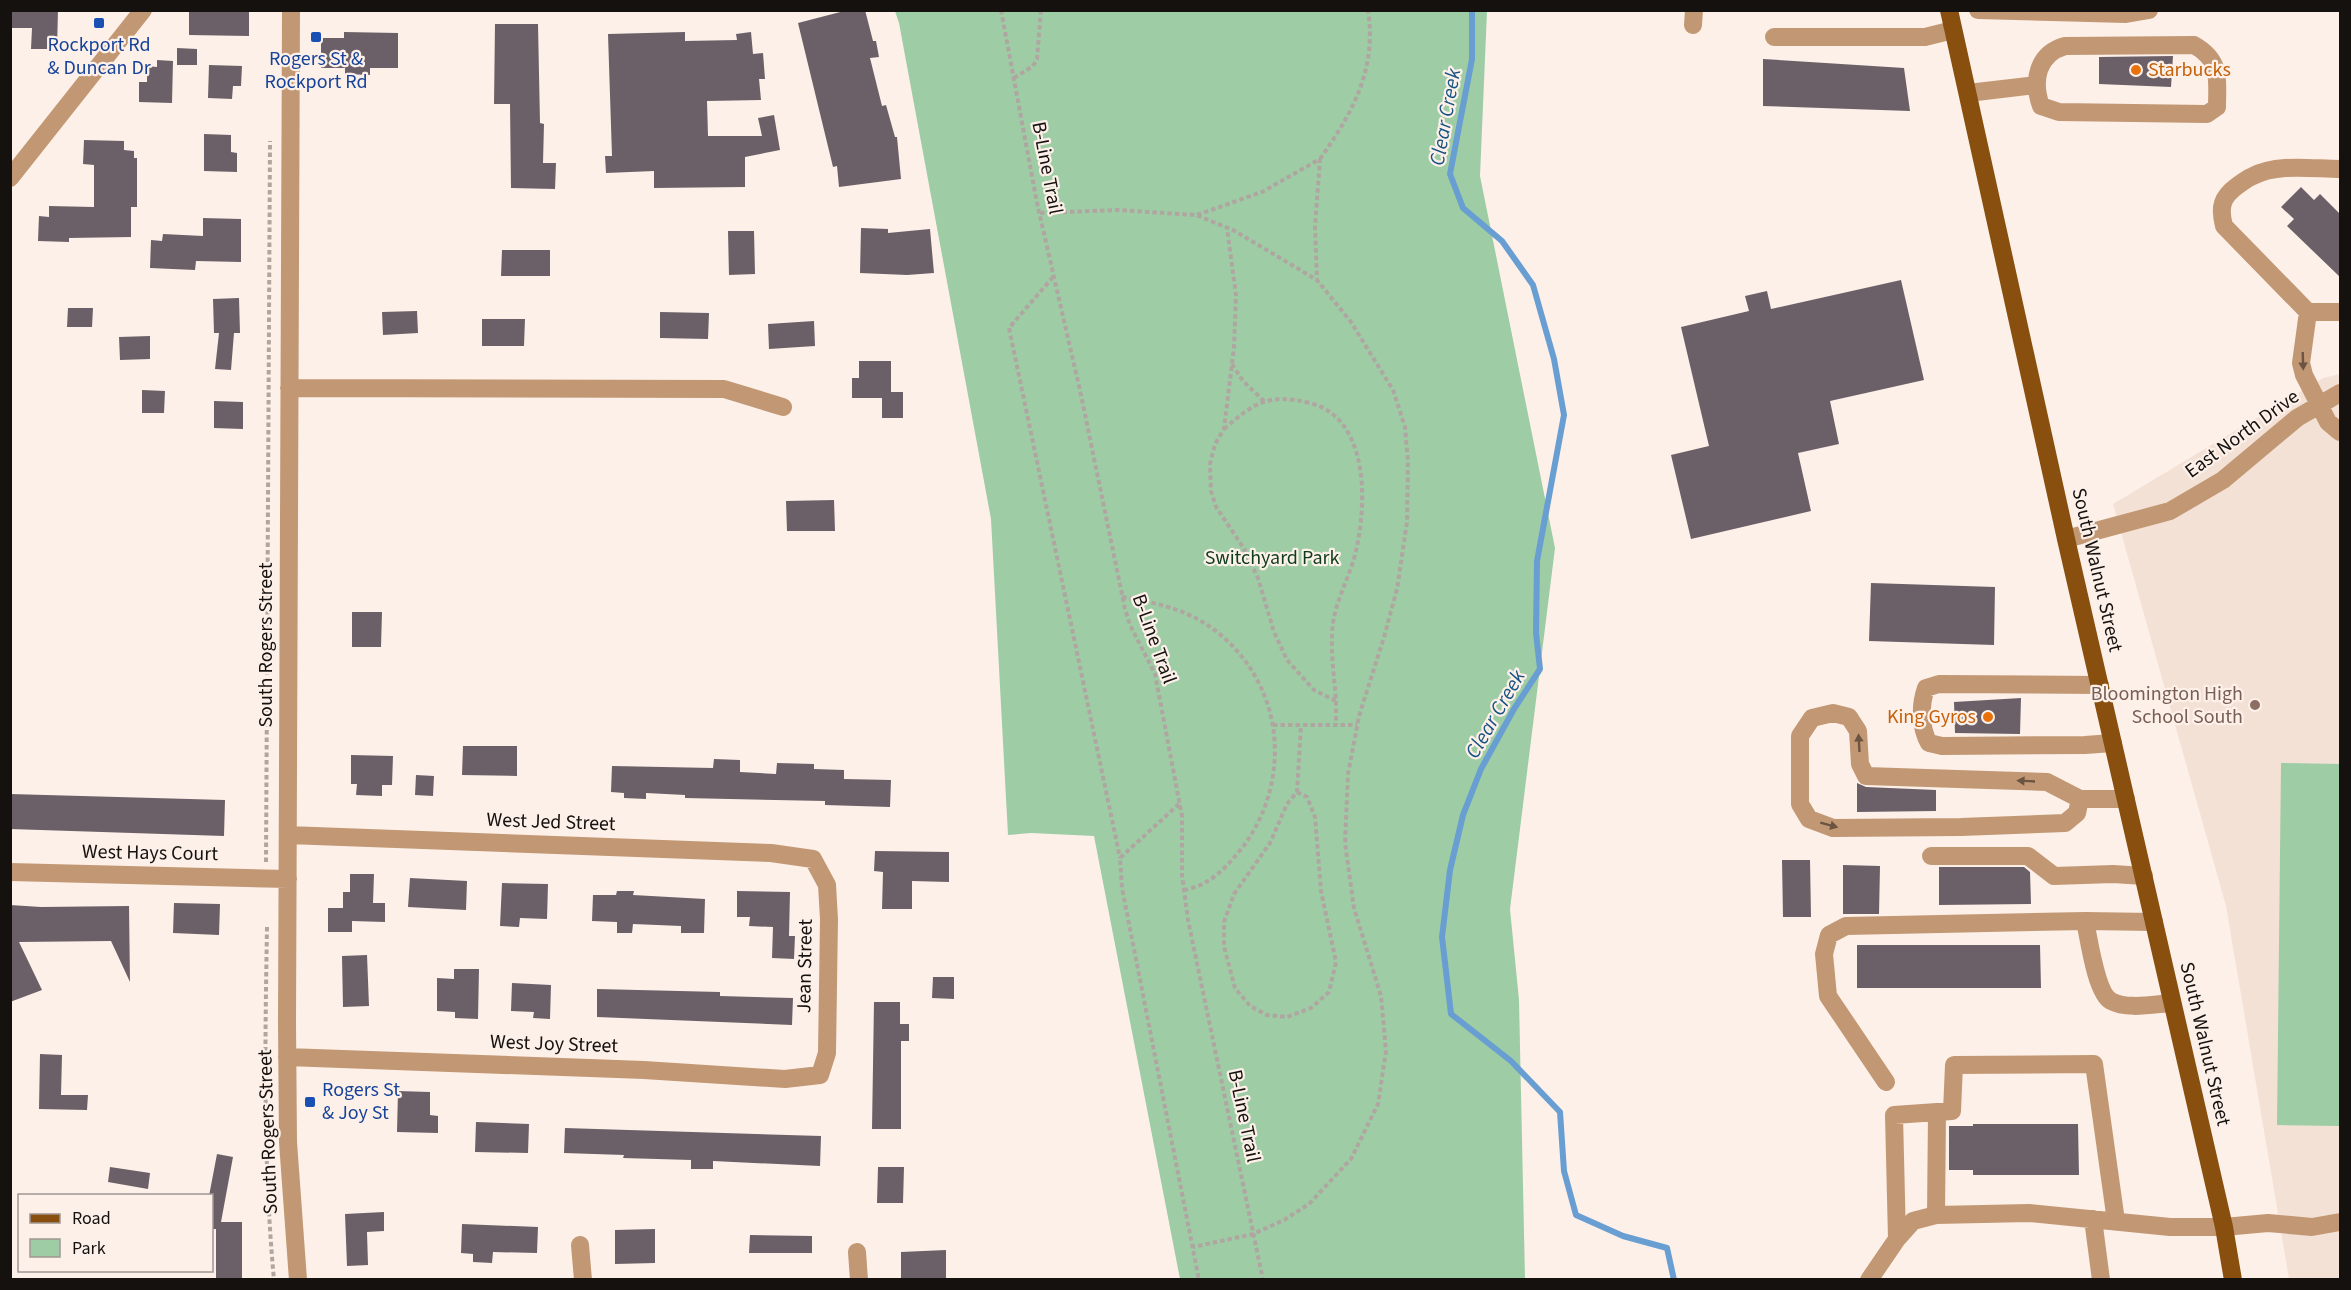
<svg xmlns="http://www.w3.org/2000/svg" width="2351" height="1290" font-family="'Source Sans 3',sans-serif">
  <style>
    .built { fill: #f4e1d6 }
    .green { fill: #9ecca5 }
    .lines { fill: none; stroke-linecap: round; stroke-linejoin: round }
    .stream { stroke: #689ed1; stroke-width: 6 }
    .building { fill: #6b6067 }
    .path { stroke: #b0a6a1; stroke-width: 4; stroke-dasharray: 4.5 3; stroke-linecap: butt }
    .minor { stroke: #c29874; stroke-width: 18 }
    .major { stroke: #884f0e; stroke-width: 18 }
    .oneway { fill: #6c5442 }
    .transit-dot { fill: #1a4fb4; stroke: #fdf0e9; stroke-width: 2 }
    .food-dot { fill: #e8710a; stroke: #fdf0e9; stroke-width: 2 }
    .education-dot { fill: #8d6e63; stroke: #fdf0e9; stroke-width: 2 }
    .labels { text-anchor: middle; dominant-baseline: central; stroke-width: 4.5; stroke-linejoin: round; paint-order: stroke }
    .transit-label { font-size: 20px; fill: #164399; stroke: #fdf0e9 }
    .food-label { font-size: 20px; fill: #c56008; stroke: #fdf0e9; text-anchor: start }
    .street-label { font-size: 20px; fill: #15110f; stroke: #fdf0e9 }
    .park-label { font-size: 20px; fill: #0e3c1b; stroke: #fdf0e9 }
    .education-label { font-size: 20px; fill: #785e54; stroke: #fdf0e9; text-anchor: end }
    .water-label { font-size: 21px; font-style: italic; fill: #175383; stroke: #fdf0e9 }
  </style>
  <rect width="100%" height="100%" fill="#fdf0e9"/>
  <path class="built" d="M2340 374V1279H2289L2226 906 2113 504 2323 378Z"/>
  <path class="green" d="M895 11H1487L1480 176 1555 548 1510 909 1519 1000 1525 1279H1180L1094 836 1031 833 1008 835 991 519 899 23Z
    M2281 763 2340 764V1126L2277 1125Z"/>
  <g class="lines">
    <path class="stream" d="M1472 10V59L1450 174 1463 208 1502 241 1533 285 1554 359 1564 415 1537 561 1536 633 1540 669 1514 709 1481 769 1463 815 1450 870 1442 937 1451 1014 1511 1061 1560 1112 1564 1171 1576 1215 1623 1236 1667 1248 1674 1280"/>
  </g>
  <path class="building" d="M10 10H58L57 49H31L32 28H10Z
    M189 10H249V36L189 35Z
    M848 10H865L873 41H876L879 57 870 58 882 106 886 105 895 137H897L901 179 839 187 837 166 833 167 798 23Z
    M495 24H538L540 123 544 124 543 163H556L555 189 511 188 510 104H494Z
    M344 32 398 33V68H370V75L345 74V68H321V38H344Z
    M685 32V41L737 40 736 34 751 32 753 54 763 53 765 79H759L761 100 707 101 708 136H762L758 118 774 115 780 150 745 157V187L654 188V171L606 173 605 156H612L608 34Z
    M177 48 197 49V65H177Z
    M2173 56 2171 87 2099 84V57Z
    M1763 59 1904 68 1910 111 1763 106Z
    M157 60 173 61 172 103 139 102V82H147V66L157 67Z
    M209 65 242 66 241 86H233L232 99 208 98Z
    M204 134 231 135V152L237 153V172L204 171Z
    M84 140 124 141V150L134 151V158H137V207H131V237L69 238V242L38 241 39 216 49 217V206L94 207V165L83 164Z
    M2301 187 2314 200 2320 194 2340 214V277L2287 226 2294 219 2281 207Z
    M203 218 241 219V262L196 261 195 270 150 268 151 240 162 241 163 234 203 236Z
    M861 228 888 229V233L930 229 934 273 907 275 860 273Z
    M728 231H754L755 274 729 275Z
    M502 250H550V276H501Z
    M1901 280 1924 380 1830 401 1839 444 1798 453 1811 511 1691 539 1671 455 1709 446 1681 327 1749 311 1745 296 1767 291 1771 309Z
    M239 298 240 333H234L231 370 215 369 219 333H214L213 299Z
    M68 308H93L92 327H67Z
    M417 311 418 333 383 335 382 312Z
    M660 312 709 313 708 339 660 338Z
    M482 319H525L524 346H482Z
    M814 321 815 346 769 349 768 324Z
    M150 336V359L120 360 119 337Z
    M859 361H891V392H903V418H882V398H852V378H859Z
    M142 390 165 391 164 413H142Z
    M214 401 243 402V429L214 428Z
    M834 500 835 531H787L786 501Z
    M1871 583 1995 587 1994 645 1869 641Z
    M352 612H382L381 647H352Z
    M2021 698 2020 734 1955 733 1954 702Z
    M463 746H517V776L462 775Z
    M351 755 393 756 392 785H382V796L356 795 357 784H351Z
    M714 759 740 760V772L776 774 777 763 814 764V769L844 770V779L891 780 890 807 825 805V801L685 798V795L646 793V799L624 798V793L611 792 612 766 713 768Z
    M416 775 434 776 433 796 415 795Z
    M1857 783 1866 787 1936 790V811L1857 812Z
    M10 794 225 800 224 836 10 829Z
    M875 851 949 852V882L912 881V909H882L883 872 874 871Z
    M1782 860H1810L1811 917H1783Z
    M1843 865 1880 866 1879 914H1843Z
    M1939 867H2024L2030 872 2031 904 1939 905Z
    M350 874H374L373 903H385V922L352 921V932H328V908H343V892H350Z
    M410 878 467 881 466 910 408 907Z
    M502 883 548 884 547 919 520 918 519 927 500 926Z
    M617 891H634L633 895 705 899 704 933H681V926L633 924 632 933H617V922L592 921 593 895H616Z
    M737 891 790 892 789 936H795L794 959 772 958 773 927 749 926 750 917H737Z
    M174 903 220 904 219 935 173 933Z
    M10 905 41 907 129 906 130 982 111 941 19 942 42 990 10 1002Z
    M1857 945H2040L2041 988H1857Z
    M367 955 369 1006 343 1007 342 956Z
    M454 969H479L478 1019 455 1018V1012L437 1011V978L454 979Z
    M933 977H954V999L932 998Z
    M512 983 551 985 550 1019 533 1018 534 1012 511 1011Z
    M597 989 720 992V996L793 998 792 1025 597 1017Z
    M874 1002H900V1024H909V1041H901V1129H872Z
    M40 1054 62 1055 61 1095H88L87 1110 39 1109Z
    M398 1091 430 1092V1115L438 1116V1133L397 1132Z
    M476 1122 529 1124 528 1153 475 1152Z
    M1973 1124H2078L2079 1175H1973V1170H1949V1126H1973Z
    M565 1128 821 1136 820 1166 713 1161V1169H691V1160L623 1158 624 1155 564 1153Z
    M217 1154 233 1157 221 1222H242V1279H216V1229H212V1196H209Z
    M110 1167 150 1173 148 1189 108 1182Z
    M878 1167H904L903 1203H877Z
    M384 1212V1231L367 1232 368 1265 347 1266 345 1214Z
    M462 1224 538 1227 537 1253 493 1252 492 1263 473 1262V1254L461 1253Z
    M655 1229V1263L615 1264V1230Z
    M750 1235 812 1236V1253H749Z
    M946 1250V1280H901V1252Z"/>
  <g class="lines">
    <path class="path" d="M1001 10 1037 203 1081 395 1125 609 1130 625 1155 674 1182 816V875L1188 920 1263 1280
      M1014 78 1033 66 1037 59 1041 10
      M1320 159C1353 112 1377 69 1368 10
      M1040 213 1118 210 1196 215 1233 230 1317 280 1351 322 1393 390 1405 427 1408 462 1407 522 1397 589 1384 637 1359 716 1348 774 1345 843 1354 908 1381 996 1386 1051 1378 1104 1351 1159 1309 1204 1284 1220 1253 1234 1193 1247
      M1197 215 1262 192 1320 159 1315 227 1317 279
      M1053 277 1009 328 1120 858
      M1232 364 1243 381 1265 402
      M1224 429C1255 402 1269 393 1310 403 1373 419 1367 515 1353 562 1346 583 1336 602 1333 623 1330 649 1334 675 1336 701L1314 690 1287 660 1274 632 1258 578 1243 547 1216 507 1211 491 1210 464 1215 444 1224 429 1234 347 1236 295 1227 228
      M1122 597C1159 603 1194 611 1223 637 1284 690 1291 779 1245 844 1235 857 1221 874 1206 882 1200 886 1192 888 1185 890
      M1336 701V725
      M1273 725H1357
      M1297 792 1307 797 1315 817 1321 891 1336 962 1329 992 1311 1008 1287 1017 1267 1015 1250 1006 1235 988 1224 947V922L1234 894 1270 843 1287 804 1297 792 1301 725
      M1179 804 1120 858 1122 888 1199 1280
      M266 862 270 141
      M267 927C265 1044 263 1162 274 1280"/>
    <path class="minor" d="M291 10 287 1023 288 1142 298 1280
      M1978 10 2126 14 2149 10
      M1693 25 1694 10
      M1774 37H1925L1953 30
      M2194 45C2222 61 2217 79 2217 107L2207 114 2059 112 2041 106C2032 81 2037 54 2065 46Z
      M1968 93 2036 85
      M2340 169C2313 169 2278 163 2253 176 2247 178 2242 183 2237 186 2222 197 2219 207 2224 226L2308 312H2340
      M10 178 143 10
      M2308 312 2301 363 2304 375 2328 422 2340 432
      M289 388 724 389 783 407
      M2066 539 2170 511 2223 480 2297 418 2340 393
      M2100 685 1939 684 1926 688C1920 705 1920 728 1929 743L1942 746 2085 745 2113 743
      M2080 799 2077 813 2065 823 1961 827 1833 828 1809 819 1800 804V736L1812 718 1833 713 1849 717 1858 731 1860 764 1866 776 2047 782 2080 799H2126
      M1931 856H2028L2054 876 2113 874 2144 876
      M10 872 288 879
      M2085 921C2089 939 2096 993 2111 1001 2127 1010 2155 1004 2172 1003
      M287 1057 644 1070 785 1079 820 1075 827 1053 829 919 827 885 813 859 771 853 288 835
      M1886 1082 1828 996 1824 954 1829 935 1846 926 2085 921 2154 922
      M1936 1215 1937 1112 1952 1111 1954 1065 2094 1064 2116 1221
      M2093 1219 2101 1280
      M1897 1239 1894 1115 1937 1112
      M580 1245 583 1280
      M857 1252 859 1280
      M1869 1280 1897 1239 1913 1221 1936 1215 2029 1213 2170 1227H2224L2268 1223 2312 1227 2340 1222"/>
    <path class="major" d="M1949 10 2066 539 2224 1227 2233 1280"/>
  </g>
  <defs><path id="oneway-solid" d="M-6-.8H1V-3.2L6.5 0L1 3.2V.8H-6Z" transform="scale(1.5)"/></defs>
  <g class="oneway">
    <use href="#oneway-solid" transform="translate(2303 361) rotate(88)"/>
    <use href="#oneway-solid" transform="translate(1859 743) rotate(-93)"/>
    <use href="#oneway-solid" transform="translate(2026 781) rotate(-177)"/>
    <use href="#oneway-solid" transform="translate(1829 825) rotate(15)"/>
  </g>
  <g class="transit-dot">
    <rect x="93" y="17" width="12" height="12" rx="3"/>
    <rect x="310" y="31" width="12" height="12" rx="3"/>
    <rect x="304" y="1096" width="12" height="12" rx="3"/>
  </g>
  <g class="food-dot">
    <circle cx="2136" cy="70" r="6"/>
    <circle cx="1988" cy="717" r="6"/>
  </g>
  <circle class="education-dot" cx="2255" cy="705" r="6"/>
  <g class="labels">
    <g class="transit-label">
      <text x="99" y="45">Rockport Rd<tspan x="99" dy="23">&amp; Duncan Dr</tspan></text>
      <text x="316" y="59">Rogers St &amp;<tspan x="316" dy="23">Rockport Rd</tspan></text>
      <text x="322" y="1090" text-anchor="start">Rogers St<tspan x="322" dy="23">&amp; Joy St</tspan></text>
    </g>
    <g class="food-label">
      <text x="2148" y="70">Starbucks</text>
      <text x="1976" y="717" text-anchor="end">King Gyros</text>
    </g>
    <g class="street-label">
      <text transform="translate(1047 168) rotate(79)">B-Line Trail</text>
      <text transform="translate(2242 434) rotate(-36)">East North Drive</text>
      <text transform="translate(2097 570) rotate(77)">South Walnut Street</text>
      <text transform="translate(1154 639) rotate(70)">B-Line Trail</text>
      <text transform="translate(266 645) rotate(-90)">South Rogers Street</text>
      <text transform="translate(551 822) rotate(2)">West Jed Street</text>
      <text transform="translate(150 853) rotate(1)">West Hays Court</text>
      <text transform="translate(805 966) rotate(-89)">Jean Street</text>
      <text transform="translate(554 1044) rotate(2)">West Joy Street</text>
      <text transform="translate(2205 1044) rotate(77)">South Walnut Street</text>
      <text transform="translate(1244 1116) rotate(78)">B-Line Trail</text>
      <text transform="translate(268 1132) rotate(-92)">South Rogers Street</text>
    </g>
    <g class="park-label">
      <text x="1272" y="558">Switchyard Park</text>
    </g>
    <g class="education-label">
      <text x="2243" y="694">Bloomington High<tspan x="2243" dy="23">School South</tspan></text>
    </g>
    <g class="water-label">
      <text transform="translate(1445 117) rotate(-80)">Clear Creek</text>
      <text transform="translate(1495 714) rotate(-60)">Clear Creek</text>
    </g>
  </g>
  <rect width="2351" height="1290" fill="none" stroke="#15110f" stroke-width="24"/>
  <rect x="18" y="1194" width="195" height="78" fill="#fdf0e9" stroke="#a09792" stroke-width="1.5"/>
  <rect x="30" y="1214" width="30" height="9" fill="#884f0e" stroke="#a09792" stroke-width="1.5"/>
  <text x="72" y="1224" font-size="18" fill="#15110f">Road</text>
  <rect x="30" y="1239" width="30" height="18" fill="#9ecca5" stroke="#a09792" stroke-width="1.5"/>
  <text x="72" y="1254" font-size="18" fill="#15110f">Park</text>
</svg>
